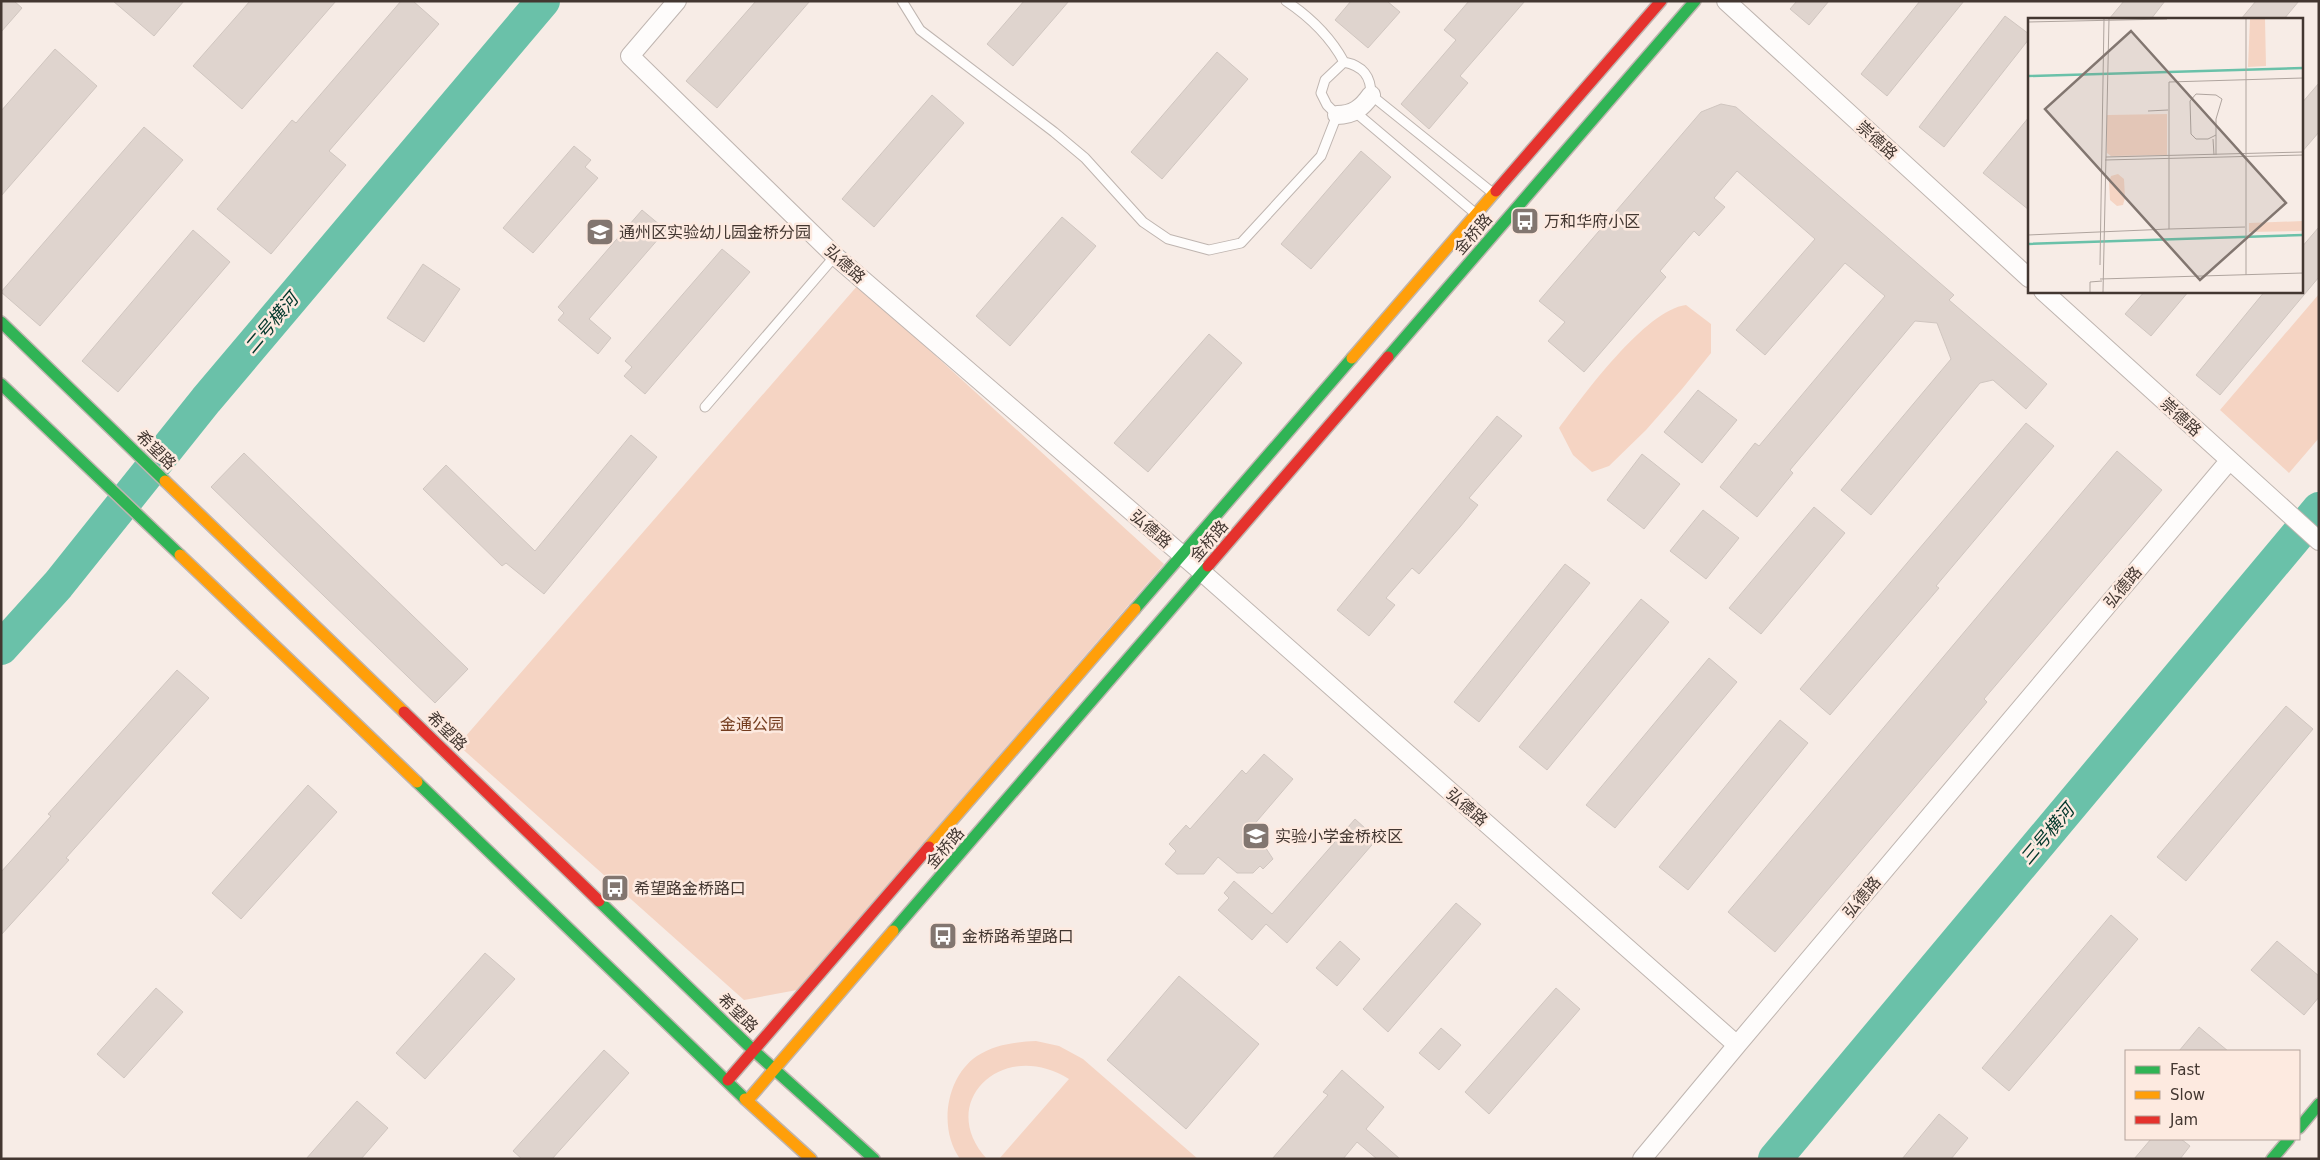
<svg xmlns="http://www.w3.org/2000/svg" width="2320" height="1160" font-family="'DejaVu Sans','Noto Sans SC',sans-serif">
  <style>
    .green { fill: #f5d4c3 }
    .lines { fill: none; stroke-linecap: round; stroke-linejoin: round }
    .river { stroke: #6ac1a9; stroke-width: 34 }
    .building { fill: #dfd4ce; stroke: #d0c6c0 }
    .lane-casing { stroke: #bfb5b0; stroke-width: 11 }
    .street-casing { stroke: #bfb5b0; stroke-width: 20 }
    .fast-casing { stroke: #bfb5b0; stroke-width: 14 }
    .slow-casing { stroke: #bfb5b0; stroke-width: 14 }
    .jam-casing { stroke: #bfb5b0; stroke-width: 14 }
    .lane { stroke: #fefcfb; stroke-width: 9 }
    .street { stroke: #fefcfb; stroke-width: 18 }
    .fast { stroke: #30b455; stroke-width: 11 }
    .slow { stroke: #ff9f0a; stroke-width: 11 }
    .jam { stroke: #e5322d; stroke-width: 11 }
    .labels { text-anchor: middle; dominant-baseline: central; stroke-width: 5; stroke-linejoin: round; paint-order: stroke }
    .street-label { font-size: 16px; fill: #433731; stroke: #fdeae0 }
    .poi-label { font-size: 16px; fill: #433731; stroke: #fdeae0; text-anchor: start }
    .park-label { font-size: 16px; fill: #743c1e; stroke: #fdeae0 }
    .water-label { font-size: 18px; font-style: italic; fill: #00362a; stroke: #fdeae0 }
    .inset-river { fill: none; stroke: #6ac1a9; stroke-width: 2.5 }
    .inset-road { fill: none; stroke: #afa49e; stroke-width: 1 }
    .view { fill: #827670; fill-opacity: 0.15; stroke: #827670; stroke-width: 2.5 }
    .inset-edge { fill: none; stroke: #433731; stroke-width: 2.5 }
  </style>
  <rect width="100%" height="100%" fill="#f7ece6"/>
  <path class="green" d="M858 285 1164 564 797 990 744 1000 458 745Z
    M2319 294V438L2289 473 2220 410Z
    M1686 305 1711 324V353L1682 389 1646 430 1609 466 1592 472 1573 455 1559 428C1583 396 1645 310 1686 305Z
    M1036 1041 1059 1046 1083 1059 1198 1159H999L1069 1079C1002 1037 935 1103 987 1159H960C938 1128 946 1077 977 1056 995 1044 1016 1042 1036 1041Z"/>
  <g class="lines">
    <path class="river" d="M1 648 58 585 206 400 543 1
      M1775 1159 2319 509"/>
  </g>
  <path class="building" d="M1 1H14L22 8 1 32Z
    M113 1H184L154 36Z
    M250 1H336L242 109 193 66Z
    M401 1H413L439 24 329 151 346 165 271 254 217 209 292 120 296 123Z
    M756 1H810L717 108 686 81Z
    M1024 1H1069L1013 66 987 44Z
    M1351 1H1387L1400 12 1368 48 1335 20Z
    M1469 1H1525L1460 76 1468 83 1429 129 1401 104 1456 40 1444 30Z
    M1797 1H1829L1809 25 1790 9Z
    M1920 1H1964L1887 96 1861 74Z
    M2124 1H2165L2151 19H2109Z
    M2256 1H2299L2284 19H2241Z
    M2005 16 2029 34V39L1944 147 1919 127Z
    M55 49 97 86 1 196V111Z
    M1217 52 1248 79 1162 179 1131 152Z
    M2319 83V132L2301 153V104Z
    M932 95 964 123 874 227 842 199Z
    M1721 104 1736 107 1954 295 1949 300 2047 384 2026 409 1993 380 1980 383 1871 515 1841 490 1951 359 1937 323 1915 321 1790 470 1793 473 1757 517 1720 487 1755 443 1759 446 1885 296 1845 263 1765 355 1736 330 1815 239 1737 171 1714 198 1725 207 1699 236 1694 231 1660 271 1666 277 1584 372 1548 341 1565 322 1539 301 1701 112Z
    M2029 117V210L1983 173Z
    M144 127 183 160 40 326 1 292Z
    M574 146 591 160 585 167 598 178 533 253 503 228Z
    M1361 151 1391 177 1311 269 1281 244Z
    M642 210 666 230 589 319 611 338 598 354 558 320 564 313 558 307Z
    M1062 217 1096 246 1010 346 976 316Z
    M2319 227V277L2220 395 2196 375 2265 291H2301V248Z
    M193 230 230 262 118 392 82 361Z
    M722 249 750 272 645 394 624 376 632 367 625 361Z
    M423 264 460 289 424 342 387 318Z
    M2145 291H2189L2151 336 2125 314Z
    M1209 334 1242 363 1148 472 1114 443Z
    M1698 390 1737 420 1702 463 1664 432Z
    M1497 416 1522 436 1469 498 1478 505 1460 527 1419 574 1412 568 1386 598 1395 605 1369 636 1337 610Z
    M2026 423 2054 446 1936 586 1939 588 1830 715 1800 689Z
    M631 435 657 457 544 594 506 563 502 566 423 489 446 465 535 551Z
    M2117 451 2162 490 1984 699 1987 702 1775 952 1728 912Z
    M244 453 468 669 435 703 211 487Z
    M1642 454 1680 484 1644 529 1607 500Z
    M1814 507 1845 533 1761 634 1729 608Z
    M1703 510 1739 538 1706 579 1670 551Z
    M1565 564 1590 583 1479 722 1454 702Z
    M1641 599 1669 622 1547 770 1519 747Z
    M1709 658 1737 682 1615 828 1586 805Z
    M177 670 209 698 66 858 69 860 1 935V872L51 816 48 814Z
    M2286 706 2313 729 2186 881 2157 857Z
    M1780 720 1808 743 1688 890 1659 867Z
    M1264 754 1293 779 1252 827 1273 859 1263 869 1260 866 1253 873H1237L1218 857 1204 874H1177L1165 864 1176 851 1169 844 1186 825 1190 829 1242 770 1246 774Z
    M308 785 337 812 241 919 212 893Z
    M1355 819 1377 839 1287 943 1266 924 1252 940 1218 910 1229 898 1224 893 1234 881 1272 914Z
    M1456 903 1481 924 1388 1032 1363 1009Z
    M2111 915 2138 939 2009 1091 1982 1068Z
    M1340 941 1360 959 1337 986 1316 968Z
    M2277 941 2319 976V997L2304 1015 2251 970Z
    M485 953 515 979 425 1079 396 1053Z
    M1179 976 1259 1044 1186 1129 1107 1060Z
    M156 988 183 1012 124 1078 97 1054Z
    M1556 988 1580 1009 1489 1114 1465 1092Z
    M2199 1027 2228 1051H2179Z
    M1441 1028 1461 1045 1439 1070 1419 1053Z
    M604 1050 629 1073 552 1159H522L513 1151Z
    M1342 1070 1384 1107 1366 1129 1400 1159H1377L1357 1142 1343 1159H1272L1328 1095 1323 1092Z
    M357 1101 388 1128 361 1159H306Z
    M1939 1114 1968 1138 1951 1159H1902Z
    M2151 1139H2181L2190 1146 2180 1159H2134Z"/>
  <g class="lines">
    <defs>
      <path id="lane" d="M902 1 920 30 1054 132 1085 158 1143 222 1168 239 1209 250 1241 243 1321 156 1337 115 1327 105 1321 93 1325 80 1344 62C1363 66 1371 76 1371 95L1494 194
        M1286 1C1310 17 1330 36 1344 62
        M1354 111 1476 214
        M705 407 835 256"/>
      <path id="street" d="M677 1 630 56 835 256 1203 573 1737 1045 2229 461
        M1726 1 2029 278
        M1337 115C1353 115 1362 108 1371 95
        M2043 291 2319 541
        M1642 1159 1737 1045"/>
      <path id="fast" d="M1 322 165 481
        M1388 357 1695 1
        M1 384 180 555
        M1135 609 1352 358
        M417 782 745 1099
        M599 901 753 1050 874 1159
        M893 931 1208 566
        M2299 1128 2319 1104
        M2272 1159 2289 1139"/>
      <path id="slow" d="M1352 358 1496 191
        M165 481 404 712
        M180 555 417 782
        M929 847 1135 609
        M745 1099 811 1159
        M747 1101 893 931"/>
      <path id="jam" d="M1496 191 1661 1
        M1208 566 1388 357
        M404 712 599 901
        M728 1080 929 847"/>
    </defs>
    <use href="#lane" class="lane-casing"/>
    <use href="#street" class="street-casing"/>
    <use href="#fast" class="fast-casing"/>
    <use href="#slow" class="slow-casing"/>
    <use href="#jam" class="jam-casing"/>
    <use href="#lane" class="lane"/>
    <use href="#street" class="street"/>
    <use href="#fast" class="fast"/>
    <use href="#slow" class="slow"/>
    <use href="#jam" class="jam"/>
  </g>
  <defs>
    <symbol id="bus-square" viewBox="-11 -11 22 22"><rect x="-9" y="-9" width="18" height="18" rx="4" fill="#827670" stroke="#fdeae0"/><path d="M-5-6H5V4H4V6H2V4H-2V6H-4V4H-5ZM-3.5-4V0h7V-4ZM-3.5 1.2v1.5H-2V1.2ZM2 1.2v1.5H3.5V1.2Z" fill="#fff"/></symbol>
    <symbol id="school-square" viewBox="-11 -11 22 22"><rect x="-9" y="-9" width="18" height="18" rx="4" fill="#827670" stroke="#fdeae0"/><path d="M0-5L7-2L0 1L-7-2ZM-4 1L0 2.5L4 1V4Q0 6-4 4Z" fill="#fff"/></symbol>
  </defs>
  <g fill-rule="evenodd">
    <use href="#bus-square" x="1509" y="205" width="32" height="32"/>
    <use href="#school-square" x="584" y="216" width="32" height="32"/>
    <use href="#school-square" x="1240" y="820" width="32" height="32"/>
    <use href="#bus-square" x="599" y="872" width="32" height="32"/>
    <use href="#bus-square" x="927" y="920" width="32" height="32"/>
  </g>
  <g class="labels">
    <g class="street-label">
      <text transform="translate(1877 140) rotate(42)">崇德路</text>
      <text transform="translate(1473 234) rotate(-49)">金桥路</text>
      <text transform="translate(845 264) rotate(42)">弘德路</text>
      <text transform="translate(2181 417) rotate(42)">崇德路</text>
      <text transform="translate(156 450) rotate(44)">希望路</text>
      <text transform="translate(1151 529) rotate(41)">弘德路</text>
      <text transform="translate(1209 541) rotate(-49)">金桥路</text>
      <text transform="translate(2123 587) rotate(-50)">弘德路</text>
      <text transform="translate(447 731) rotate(44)">希望路</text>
      <text transform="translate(1467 807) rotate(41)">弘德路</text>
      <text transform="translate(945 848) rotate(-49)">金桥路</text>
      <text transform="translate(1862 897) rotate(-50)">弘德路</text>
      <text transform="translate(738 1013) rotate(44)">希望路</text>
    </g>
    <g class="poi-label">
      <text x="1544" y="221">万和华府小区</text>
      <text x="619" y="232">通州区实验幼儿园金桥分园</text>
      <text x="1275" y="836">实验小学金桥校区</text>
      <text x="634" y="888">希望路金桥路口</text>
      <text x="962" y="936">金桥路希望路口</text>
    </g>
    <g class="park-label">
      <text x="752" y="724">金通公园</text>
    </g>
    <g class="water-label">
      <text transform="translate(271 323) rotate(-50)">二号横河</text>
      <text transform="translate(2047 834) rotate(-50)">三号横河</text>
    </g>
  </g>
  <g transform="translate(2028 18)">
    <rect width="275" height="275" fill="#f7ece6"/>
    <path d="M222 1H237L238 48 220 49ZM139 96V137L83 138 79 135V97ZM90 156 96 161 97 180 95 187 89 188 82 182 81 164 83 158ZM275 203V213L221 214V205Z" fill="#f5d4c3"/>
    <path class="inset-river" d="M0 58 275 50M0 226 275 217"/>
    <path class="inset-road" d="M0 4 139 1M120 93 140 92M188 117 180 121H168L163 116 162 83 168 76 188 77 194 81 188 101V137M185 121 186 137M78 139 275 134M77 142 275 137M217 209 141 211V64L275 60M0 217 141 211M72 247 76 1M218 257V1M72 261 275 255M62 274V264L74 263M75 274 81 1"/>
    <path class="view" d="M103 13 258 185 172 262 17 91Z"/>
    <rect width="275" height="275" class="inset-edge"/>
  </g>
  <rect width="2320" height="1160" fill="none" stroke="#433731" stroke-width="5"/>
  <rect x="2125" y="1050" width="175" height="90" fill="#fdeae0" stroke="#b3a29a"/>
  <rect x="2135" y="1066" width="25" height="8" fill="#30b455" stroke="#b3a29a"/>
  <text x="2170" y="1075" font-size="15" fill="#433731">Fast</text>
  <rect x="2135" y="1091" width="25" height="8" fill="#ff9f0a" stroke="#b3a29a"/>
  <text x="2170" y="1100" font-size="15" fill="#433731">Slow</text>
  <rect x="2135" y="1116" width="25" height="8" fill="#e5322d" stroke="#b3a29a"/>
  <text x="2170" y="1125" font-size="15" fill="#433731">Jam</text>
</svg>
